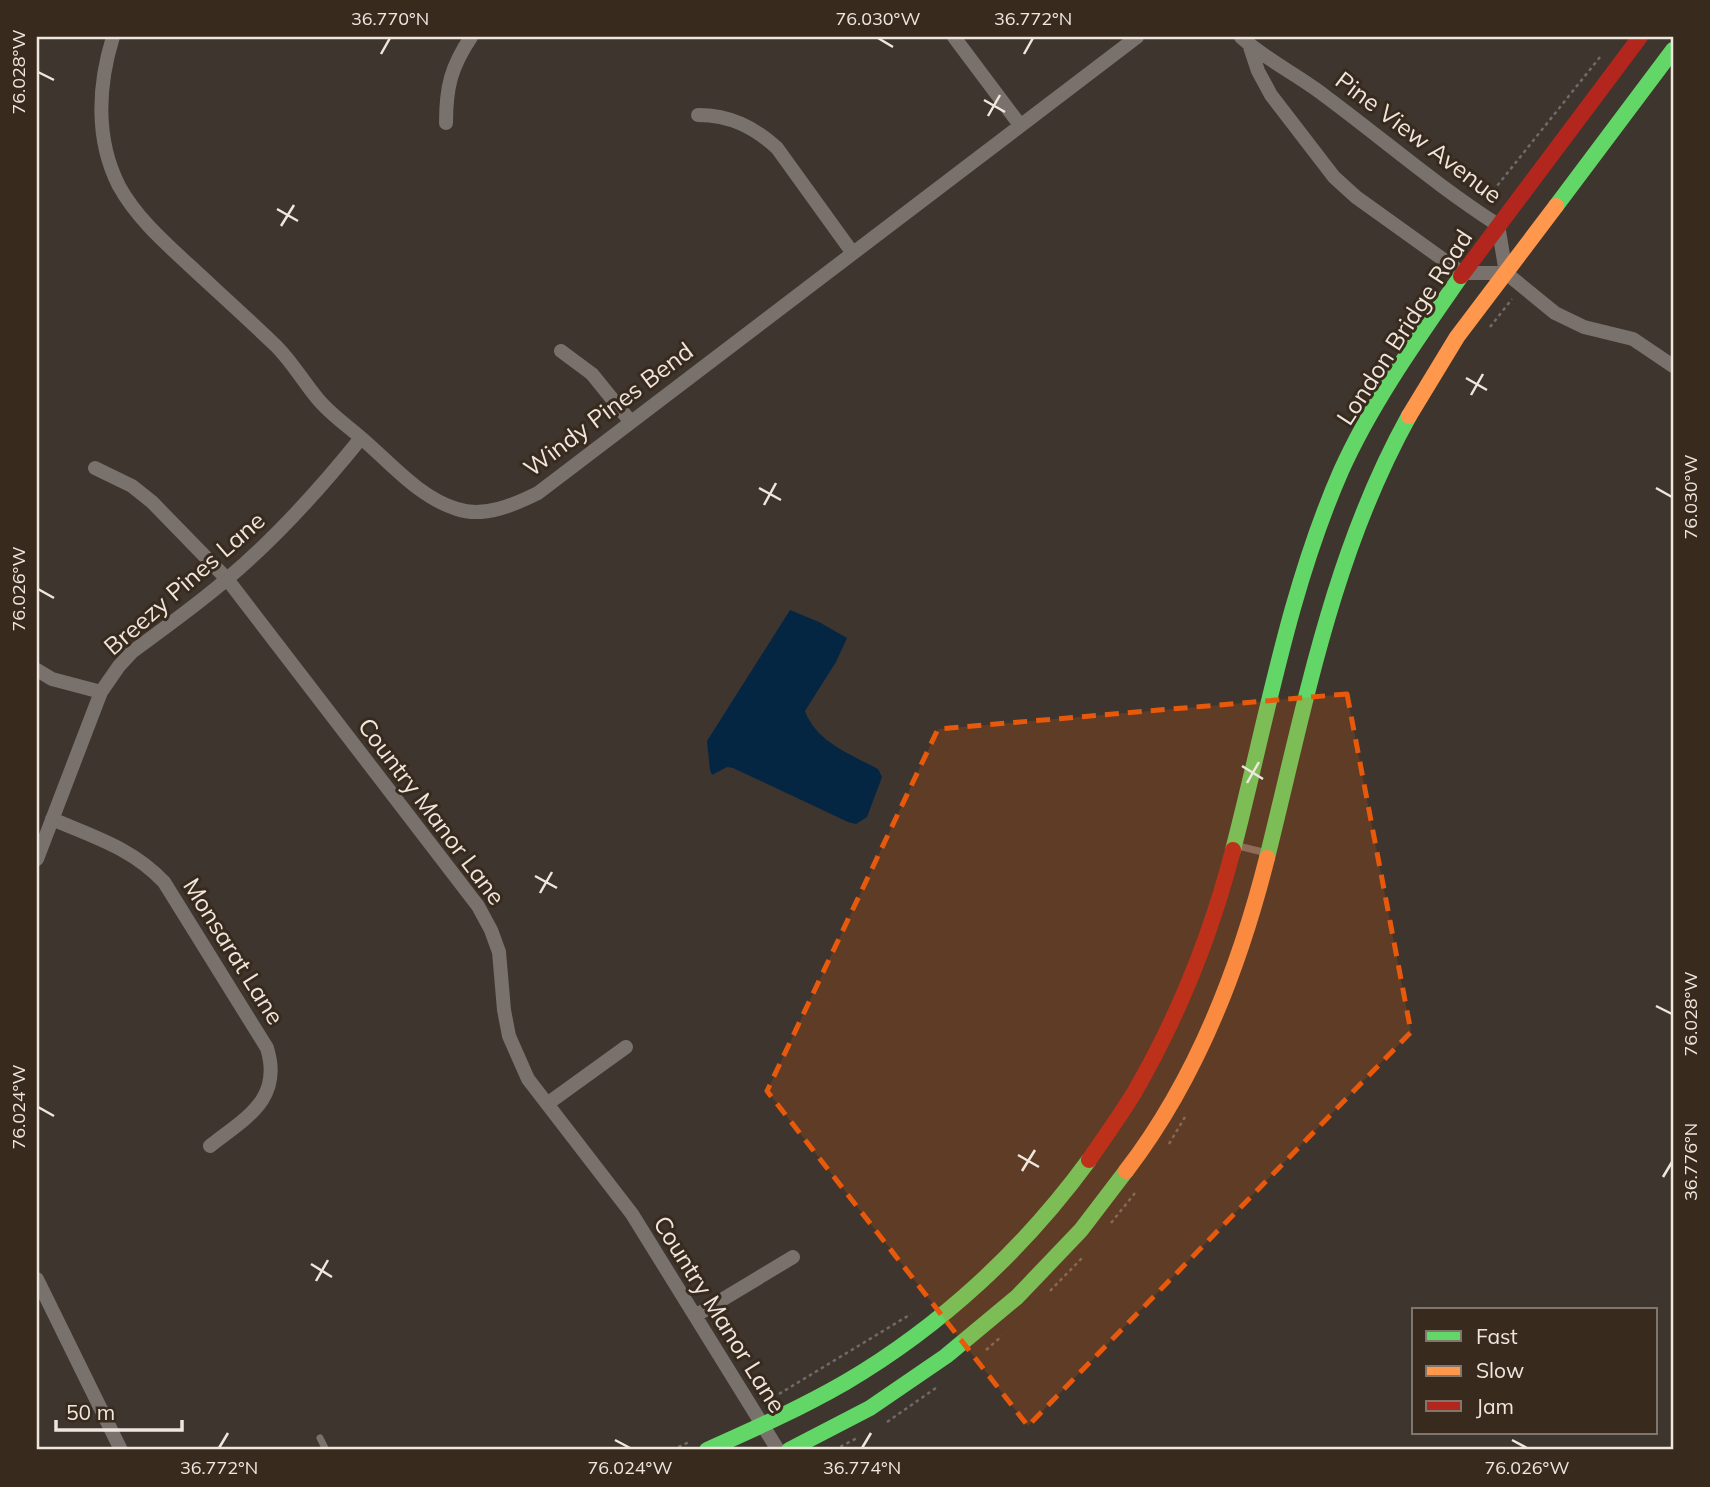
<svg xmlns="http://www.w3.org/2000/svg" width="1710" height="1487" font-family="Mulish,sans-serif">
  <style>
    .water { fill: #052643 }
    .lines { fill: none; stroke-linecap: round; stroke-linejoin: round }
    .path { stroke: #716b66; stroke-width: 2.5; stroke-dasharray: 3.5 3.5; stroke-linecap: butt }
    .lane { stroke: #78716c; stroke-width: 7 }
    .street { stroke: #78716c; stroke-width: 14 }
    .fast { stroke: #63d668; stroke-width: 16 }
    .slow { stroke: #ff974d; stroke-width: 16 }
    .jam { stroke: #b3261e; stroke-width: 16 }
    .marked { fill: #e8590c; fill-opacity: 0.2; stroke: #e8590c; stroke-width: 5; stroke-dasharray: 14 9; stroke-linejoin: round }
    .ticks { fill: none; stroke: #efe6de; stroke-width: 2.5 }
    .labels { text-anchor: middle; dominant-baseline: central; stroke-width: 6; stroke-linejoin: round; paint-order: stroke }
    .street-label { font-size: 24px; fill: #efe6de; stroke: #382b1e }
    .neatline { fill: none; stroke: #efe6de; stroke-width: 2.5 }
    .ticks-label { font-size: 18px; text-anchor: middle; fill: #efe6de }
  </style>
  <rect width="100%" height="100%" fill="#3d352e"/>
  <path class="water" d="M790 610 819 622 847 638 836 662 805 711C816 742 852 755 878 769L882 777 867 817 856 824 848 822 733 768 727 767 712 775 710 770 707 741Z"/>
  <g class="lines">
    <path class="path" d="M1493 191 1600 57
      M1490 327 1512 299
      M1169 1144 1185 1117
      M1111 1223 1135 1193
      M1050 1291 1082 1258
      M986 1350 1002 1336
      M779 1394 911 1314
      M887 1422 936 1388
      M672 1450 691 1441
      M834 1450 859 1437"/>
    <path class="lane" d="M1238 846 1267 853
      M320 1438 326 1450"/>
    <path class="street" d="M113 37C98 85 95 139 119 186 136 217 163 241 189 265 217 291 246 317 274 344 291 360 302 380 317 398 329 413 345 424 360 437 390 462 418 497 457 509 484 518 514 505 538 493L1137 37
      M954 37 1020 125
      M1241 37C1266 60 1298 75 1325 96 1383 139 1437 186 1498 225L1506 273
      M1249 44 1258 71 1271 95 1334 177 1356 197 1462 273H1506
      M698 115C730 115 754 127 777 148L852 252
      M446 123C446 87 451 67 471 37
      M1506 273 1555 313 1584 327 1633 339 1673 366
      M561 351 592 374 630 421
      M95 468 132 486 152 502 227 579 478 906 491 930 499 952 504 1010 509 1036 528 1079 632 1214 778 1450
      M37 670 52 679 101 692
      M52 819C94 837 132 848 164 882L267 1048C283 1100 245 1118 210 1146
      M37 859 101 692 119 666 132 652C164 628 197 605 227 579 277 537 320 489 361 438
      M547 1104 626 1047
      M37 1279 121 1450
      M695 1316 793 1257"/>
    <path class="fast" d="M1556 206 1673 50
      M1233 850C1266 723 1288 592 1341 471 1372 402 1418 338 1461 276
      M1267 858C1305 706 1332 555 1409 416
      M707 1450C754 1429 801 1408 846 1382 941 1326 1024 1249 1089 1160
      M789 1450 870 1408 946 1356 1017 1297 1081 1230 1126 1171"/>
    <path class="slow" d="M1409 416 1457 337 1556 206
      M1126 1171C1196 1080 1239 969 1267 858"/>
    <path class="jam" d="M1461 276 1640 37
      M1089 1160C1104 1138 1120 1116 1134 1093 1178 1017 1211 935 1233 850"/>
  </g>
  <path class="marked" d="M1347 694 1411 1032 1028 1426 767 1091 938 729Z"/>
  <path class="ticks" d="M878 38 893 47M381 54 390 38M1024 54 1033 38M38 72 54 80M984 100 1005 112M988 116 1000 95M277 209 298 221M281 226 294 205M1466 378 1487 390M1471 395 1483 374M759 488 781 500M1656 488 1672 497M764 505 776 483M38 589 54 598M1242 766 1263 779M1247 783 1259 762M535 876 557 888M540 893 552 872M1656 1006 1672 1014M38 1107 54 1116M1018 1155 1039 1167M1022 1171 1035 1150M1663 1177 1672 1162M311 1264 332 1277M316 1281 328 1260M615 1440 630 1448M1512 1440 1527 1448M219 1448 228 1433M862 1448 871 1433"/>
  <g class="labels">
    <g class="street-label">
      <text transform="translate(1419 137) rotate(37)">Pine View Avenue</text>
      <text transform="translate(1404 327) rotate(-57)">London Bridge Road</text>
      <text transform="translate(608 409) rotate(-37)">Windy Pines Bend</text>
      <text transform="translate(184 583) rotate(-41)">Breezy Pines Lane</text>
      <text transform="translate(432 811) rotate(53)">Country Manor Lane</text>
      <text transform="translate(234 951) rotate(58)">Monsarat Lane</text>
      <text transform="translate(720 1314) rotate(58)">Country Manor Lane</text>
    </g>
  </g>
  <rect width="1710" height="1487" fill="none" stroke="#382b1e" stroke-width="77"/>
  <rect x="1412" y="1308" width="245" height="126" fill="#382b1e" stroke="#81766b" stroke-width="2"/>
  <rect x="1426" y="1331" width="35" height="10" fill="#63d668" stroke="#81766b" stroke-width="2"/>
  <text x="1476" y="1344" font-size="21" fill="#efe6de">Fast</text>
  <rect x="1426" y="1366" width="35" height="10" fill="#ff974d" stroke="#81766b" stroke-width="2"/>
  <text x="1476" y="1378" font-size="21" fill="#efe6de">Slow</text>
  <rect x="1426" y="1401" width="35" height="10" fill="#b3261e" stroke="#81766b" stroke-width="2"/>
  <text x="1476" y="1414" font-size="21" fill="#efe6de">Jam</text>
  <path d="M56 1420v10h126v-10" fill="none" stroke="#efe6de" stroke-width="3.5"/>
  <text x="66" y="1420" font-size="21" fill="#efe6de" stroke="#382b1e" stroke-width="5" paint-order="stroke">50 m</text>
  <rect x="38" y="38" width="1634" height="1410" class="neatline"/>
  <g class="ticks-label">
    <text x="390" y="25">36.770°N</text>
    <text x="878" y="25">76.030°W</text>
    <text x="1033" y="25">36.772°N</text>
    <text transform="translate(19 72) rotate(-90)" y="6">76.028°W</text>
    <text transform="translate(1691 497) rotate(-90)" y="6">76.030°W</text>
    <text transform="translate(19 589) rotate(-90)" y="6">76.026°W</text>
    <text transform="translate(1691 1014) rotate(-90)" y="6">76.028°W</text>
    <text transform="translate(19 1107) rotate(-90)" y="6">76.024°W</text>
    <text transform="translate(1691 1162) rotate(-90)" y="6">36.776°N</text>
    <text x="219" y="1474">36.772°N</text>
    <text x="630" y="1474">76.024°W</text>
    <text x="862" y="1474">36.774°N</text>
    <text x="1527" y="1474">76.026°W</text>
  </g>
</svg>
